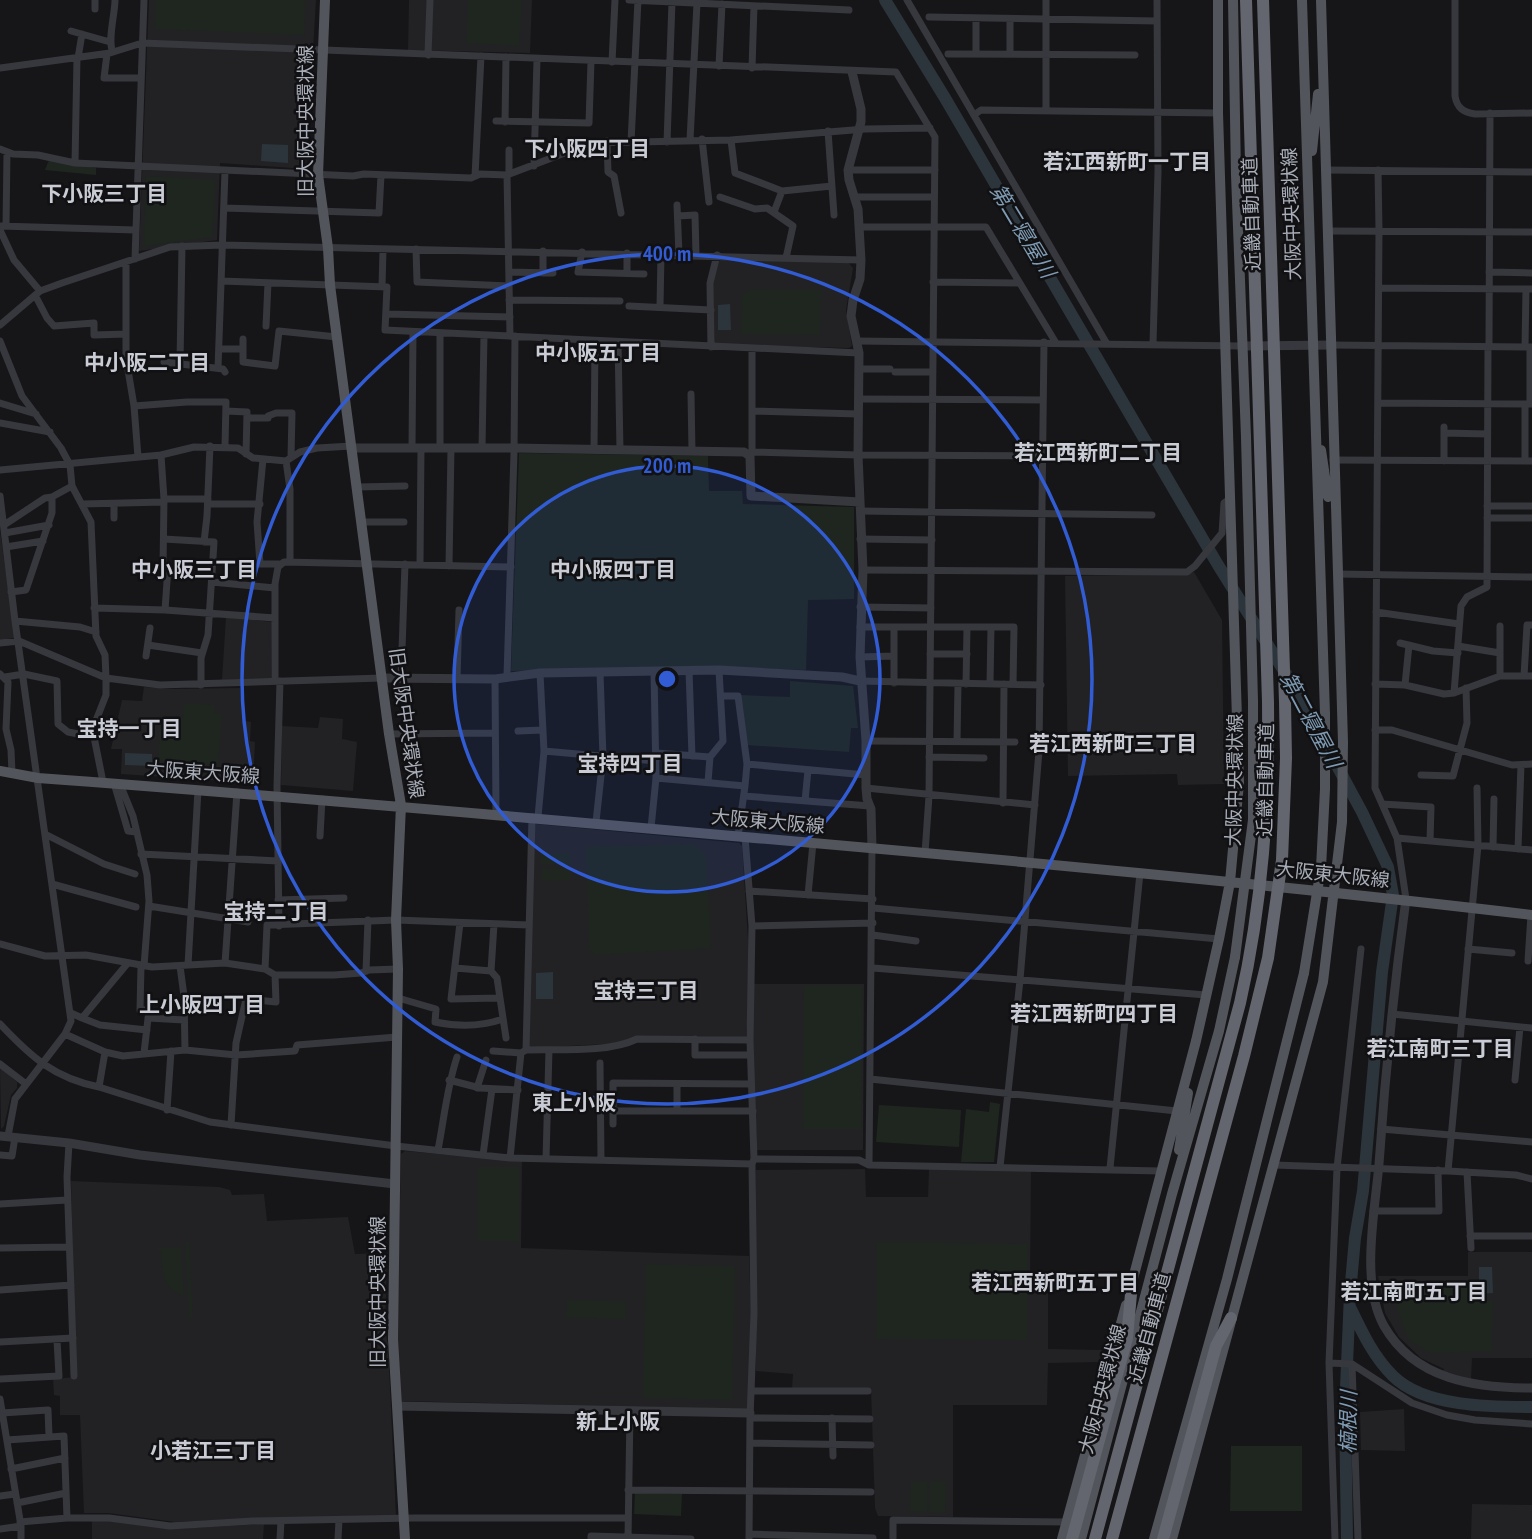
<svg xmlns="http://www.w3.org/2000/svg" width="1532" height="1539" font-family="'PT Sans Narrow','Noto Sans JP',sans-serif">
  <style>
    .built { fill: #222225 }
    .green { fill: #1e261f }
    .water { fill: #2c353c }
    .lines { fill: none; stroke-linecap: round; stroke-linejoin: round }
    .river { stroke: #2c353c; stroke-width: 12 }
    .minor { stroke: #37383d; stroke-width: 7 }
    .tertiary { stroke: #37383d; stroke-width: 9 }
    .primary { stroke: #53555c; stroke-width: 10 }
    .motorway { stroke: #63666e; stroke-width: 12 }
    .primary-bridge { stroke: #53555c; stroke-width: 10 }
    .motorway-bridge { stroke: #63666e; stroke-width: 12 }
    .ring { fill: none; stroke: #325cd3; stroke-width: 3.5 }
    .labels { text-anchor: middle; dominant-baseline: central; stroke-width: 5; stroke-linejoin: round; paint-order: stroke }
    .street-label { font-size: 19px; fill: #a8adb8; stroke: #111113 }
    .neighbourhood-label { font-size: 21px; font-weight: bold; fill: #c9ccd4; stroke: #111113 }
    .water-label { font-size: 21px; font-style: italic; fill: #7f9bb3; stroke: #111113 }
    .centre { fill: #325cd3; stroke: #111113; stroke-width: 3.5 }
    .ring-label { font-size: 21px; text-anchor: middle; font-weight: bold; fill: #325cd3; stroke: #111113; stroke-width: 5; stroke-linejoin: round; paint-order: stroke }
  </style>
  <rect width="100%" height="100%" fill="#161618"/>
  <path class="built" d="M149 0H316L306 169 220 163 217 240 139 251Z
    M409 0H532L530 53 408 50Z
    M722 259 848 262 853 268 846 310 852 346 849 348 717 345 714 343 713 282 718 262Z
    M0 531 15 638 0 640Z
    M1194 572 1222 620 1224 784 1178 785 1177 774 1068 776 1065 576 1187 574Z
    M226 617 272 622 271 678 222 680Z
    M144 687 169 689 240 688 242 720 251 722 250 741 255 742 253 783 121 774 122 749H111L122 700 142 701Z
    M320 717 343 719 342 739 357 742 353 791 281 785 282 726 318 728Z
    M536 824 739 843 742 846 749 954V998L746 1037 528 1048 534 825Z
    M754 984H864L863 1150H757L752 1041Z
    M0 1067 17 1082V1088L11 1095 4 1126 1 1129Z
    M405 1151 522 1161 521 1248 749 1256 751 1312 748 1409 401 1401 397 1341 401 1154Z
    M865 1169 866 1197H928L929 1169H1031L1030 1287 1048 1288V1349L1102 1350 1099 1362 1048 1363 1047 1405H953V1517L878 1516 875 1508 871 1389H792L793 1374 756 1371V1170Z
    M71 1181 219 1187 230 1190 232 1195 264 1194 267 1221 348 1217 355 1254 387 1253 385 1331 388 1344 396 1516 261 1518 175 1522 108 1513H84L80 1415H60V1396L54 1395 53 1379 76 1377Z
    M1468 1252H1532V1358H1472L1471 1380 1443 1372 1444 1369 1421 1358 1399 1337 1385 1313 1378 1276H1468Z
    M1404 1409 1405 1451 1361 1450 1360 1412Z
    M1472 1504 1532 1505V1539H1471Z
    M92 1521H109L172 1529 264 1524 263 1539H92Z"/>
  <path class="green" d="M156 0H305L304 35 155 29Z
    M468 0H522L519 46 466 43Z
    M49 160 96 168V175L45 170Z
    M146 176 215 180 212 237 144 246Z
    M751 289 821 290 820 335 741 334 742 296Z
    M519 453 708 456 709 491H742L743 504 854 507V599L808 600 806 670 722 667 511 671Z
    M790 681 853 686 858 728H851L849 752 747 745 740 695 790 697Z
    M184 703 214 705V713L222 714 218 765 158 761 161 715 183 717Z
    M694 844 706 856 711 948 595 955 589 949 586 847Z
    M541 853H570V864L541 865Z
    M542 869H570V880L542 881Z
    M804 986H862L861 1129H803Z
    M990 1102 1000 1104 994 1162H961L966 1109 989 1112Z
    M879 1105 961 1110 959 1147 876 1142Z
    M478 1167H519V1241H478Z
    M877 1242 1028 1244 1027 1340 876 1339Z
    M185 1243H189L193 1318 189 1319Z
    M181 1247 184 1296C162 1290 162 1269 161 1250H158V1248Z
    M646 1264 735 1266 732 1400 643 1398Z
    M1401 1282 1468 1283 1469 1300 1493 1301 1492 1351 1430 1353 1408 1339 1397 1306Z
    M373 1294H383L382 1331H373Z
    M567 1300 626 1301 625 1319 566 1317Z
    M1231 1446H1302V1511H1230Z
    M930 1481 946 1482 945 1512H929Z
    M911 1482H928L927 1512 910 1511Z
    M635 1493 682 1494 681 1516 634 1514Z"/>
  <path class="water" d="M262 144 288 145V163L261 161Z
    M730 304 731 330H718V305Z
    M125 753 152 754V766L125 765Z
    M553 972V999H536V973Z
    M1479 1267H1492L1493 1293 1479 1294Z"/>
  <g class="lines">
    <path class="river" d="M885 0 945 98 1218 565 1296 690 1362 812 1388 867 1393 895 1382 972 1363 1191 1355 1238 1350 1294 1345 1411 1347 1539
      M1350 1307C1362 1332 1373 1356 1393 1376 1424 1407 1491 1407 1532 1407"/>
    <path class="minor" d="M629 0 849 10
      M907 0 1107 344
      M1455 0V96C1457 108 1463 112 1475 114L1532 113
      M95 9V0
      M929 17 1157 21
      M1010 19V54
      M71 31 110 42
      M113 52C107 42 115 14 115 0
      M107 54 104 78H141
      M948 54 1135 55
      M976 54V18
      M428 55 430 0
      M78 58 82 34
      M612 62 615 0
      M719 66 722 4
      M0 68 110 53 142 43 896 72 935 137 929 796 925 853
      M752 68 754 6
      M1046 111V0
      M974 115 981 110 1218 113
      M496 121 589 123 591 61
      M505 122 506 57
      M828 131 834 215
      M702 139 709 202
      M690 140 697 3
      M731 140 735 173 782 191
      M607 141 608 172 614 176 621 213
      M631 142 638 0
      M667 142 672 2
      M0 149 13 154 38 155 75 163 353 176 364 174 471 178 480 174 507 175 591 143 731 140 865 129 930 128
      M75 163 77 58
      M534 166 537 59
      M848 170H935
      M1326 170 1532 172
      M1378 170 1379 230 1375 788 1397 838 1406 899
      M509 174V150
      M507 175 510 336
      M475 176 481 56
      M720 197 755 209 767 208 793 226 786 258
      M854 197H934
      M677 205 679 255
      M224 208 379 213 381 175
      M774 212 782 191 832 186
      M678 216 695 215 696 255
      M0 226 135 230
      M6 226 7 152
      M859 227H986L1056 343
      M0 230 14 260 40 291
      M1328 231 1532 232
      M416 249 417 282 509 286
      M582 252 578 272 644 274
      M135 259 144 0
      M126 262V358L134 406 138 457
      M509 272 553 273
      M1489 272 1532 273
      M543 273V251
      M627 273V253
      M221 281 387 287 385 330 859 353
      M933 282 1019 283
      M382 287 383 249
      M1379 288 1532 289
      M35 295 47 318 54 326 94 323V335L126 334
      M509 300 620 301
      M629 306 711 310
      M660 307 661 254
      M386 314 510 317
      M0 325 40 291 62 283 170 247 222 245 861 260
      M266 326 268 283
      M243 339V362L275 366 279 331 337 337
      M0 341 22 396 61 448 70 465 72 486 91 522 96 636 105 655 106 678V695L95 723 94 737 103 782
      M857 341 1242 346
      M618 342 620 450
      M1153 344 1158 172 1157 0
      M1331 345 1532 347
      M1489 346 1490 113
      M711 347 710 283 717 255
      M1525 347 1526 289
      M219 349H243
      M752 349V452
      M164 362 223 369 225 372
      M180 363 182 246
      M218 368 225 171
      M859 369H890
      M895 372H933
      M691 394 692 451
      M858 399 1043 400
      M0 403 36 414
      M1378 403 1532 404
      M1525 404V461
      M1530 404V347
      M134 406 187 402H226L225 446
      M226 411 247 412 246 454
      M752 411 858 414
      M248 418H268V416L276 413H292L291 457
      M0 423 50 432
      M1444 433 1487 434
      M412 448 413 332
      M440 448V333
      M482 448 484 335
      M594 450 595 341
      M748 454 752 452 858 455 1042 456
      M161 455 164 499 163 567H168L165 610
      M263 459 257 522 260 564H279
      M1333 460 1532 461
      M286 461 290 489V562
      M1444 461V427
      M0 470 161 455 194 447 238 448 253 458 286 461 300 452 317 448 352 446
      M357 487 405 486
      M0 496 15 621 71 1021 65 1034 15 1099 8 1136
      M164 499H208
      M82 504 164 502
      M114 504V518
      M208 504H260
      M1487 506H1532
      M860 511 1152 515
      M1487 518H1532
      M362 522H404
      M4 525 45 498 52 497 72 486
      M5 533 49 525
      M164 539 214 542 208 635 201 658V685
      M860 539 932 540
      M204 542 207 516 210 446
      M6 547 43 541
      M420 565 421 448
      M449 566 451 448
      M863 570 1187 572 1195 566 1222 533 1224 503 1230 499
      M1337 574 1532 577
      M212 582 275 588
      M11 592 26 590 52 513V497
      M860 607 931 608
      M94 608 165 610 275 618
      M1376 612 1459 624
      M15 621 80 627 96 632
      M1500 626V676
      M860 627H1014L1013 684
      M894 627V683
      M0 643 19 641 106 678 160 685 382 678
      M1400 643 1433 651 1458 653
      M148 645 202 653
      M1458 646 1500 653
      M930 654H967
      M146 656 150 628
      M860 657 894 656
      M689 670 692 756
      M0 674 8 682 6 729 11 750 12 773
      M507 676 514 453 515 336
      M1524 676 1527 625H1532
      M5 677 24 674 57 681 58 724 68 732 94 737
      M401 678 405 564
      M457 679 459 610
      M495 679 496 813
      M275 681V584L278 567 284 562 511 567
      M860 681 1041 685
      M966 684 967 627
      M990 684 991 627
      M1375 684 1405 685 1444 694 1454 693 1500 676H1532
      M1405 685 1409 645
      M1454 693 1461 606 1467 597 1487 587 1488 346
      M721 696H738L747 764 745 786
      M1375 730H1392L1512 765 1532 764
      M518 731 543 730
      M389 734 495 733
      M866 741 1015 742
      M957 741 958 684
      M544 751 656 761
      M656 753 710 757
      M929 757 984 758
      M747 764 866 775
      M1421 775 1453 776 1467 723 1466 688
      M656 778 745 786 738 836
      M708 782 710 757 723 741 719 670
      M114 783 128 831 136 832
      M120 784 133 816 147 875 149 901 144 966
      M866 788 1035 805
      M744 796 870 806
      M805 801 808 770
      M1003 803 1004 684
      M1382 804 1431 807 1430 841
      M538 817 544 751 540 673
      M596 822 603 757 600 672
      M651 828 656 778 654 671
      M45 834 104 864 135 874
      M320 836 322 799
      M745 837 752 926 750 1040 754 1159
      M1397 838 1532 850
      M1493 847 1494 799
      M1518 849 1521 765
      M141 854 278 861
      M52 884 136 907
      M749 891 873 899
      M808 895 813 843
      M278 900 344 898
      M149 906 248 922
      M873 908 1219 939
      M318 921 319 899
      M460 923 451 999 499 998
      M279 926 277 787 280 681
      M752 926 873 923
      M873 935 916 941
      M0 944 45 956 86 955 152 967 225 963 265 969 275 975H334L361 973 369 970 398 969
      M1468 949 1512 953
      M1528 961 1531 915
      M225 963 237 792
      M188 965 198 790
      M141 966 140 1010H149L144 1053
      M180 966 184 996 185 1050
      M455 968 491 971 497 978 506 1038
      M873 968 1206 995
      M265 969 267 925 396 920 529 925
      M366 971 368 920
      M491 971 494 924
      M398 998 436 1009 435 1022C459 1027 480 1027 503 1019
      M71 1013 82 1018 127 964
      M1392 1014 1532 1028
      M82 1018 100 1025 147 1030
      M148 1018 184 1020
      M0 1024C31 1057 54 1078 99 1087L210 1122 396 1146 510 1158 752 1164 754 1159 859 1160 869 1165 1161 1171
      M65 1034 105 1052 123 1056 185 1050 236 1055 295 1051 297 1045 397 1037
      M695 1039V1055H750
      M526 1050C559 1049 608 1053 637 1039L750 1040
      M493 1051 521 1053
      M600 1063 601 1160
      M0 1064 26 1084
      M870 1079 1177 1111
      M449 1080 480 1088 518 1090
      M1515 1080 1520 1027
      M677 1084V1111
      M99 1087 105 1052
      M477 1088 486 1060
      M167 1110 171 1051
      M613 1111H753
      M613 1124V1083L750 1084
      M231 1125 236 1043 246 999 276 1002 275 975
      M1381 1129 1532 1142
      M69 1143 67 1177 74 1376
      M438 1150C444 1119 447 1087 457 1057
      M0 1155 12 1156 15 1137
      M483 1155 492 1089
      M510 1158 521 1053 526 1050 532 817
      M546 1159 549 1050
      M869 1165 872 848
      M1274 1165 1448 1171 1516 1175 1532 1179
      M1000 1167 1020 980 1039 751 1044 342
      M1110 1168 1140 873
      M1448 1171 1478 845 1477 788
      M1467 1172 1471 1248
      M0 1204 67 1200
      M1373 1211H1439L1438 1170
      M1470 1236H1532
      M0 1248 69 1247
      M0 1290 71 1285
      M0 1342 73 1338
      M1329 1363 1352 1364 1412 1403 1447 1415 1475 1420 1532 1424
      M1352 1364 1358 1539
      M0 1379 59 1376 57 1340
      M751 1391H868
      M0 1399 21 1526V1539
      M2 1413 48 1410 49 1436
      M750 1418 870 1419
      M832 1418 833 1456
      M7 1440 64 1436 67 1518
      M750 1443 871 1445
      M11 1469 65 1458
      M628 1490 871 1492
      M0 1496 15 1494
      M17 1503 66 1493
      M20 1522 67 1518H109L170 1526 253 1521 414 1518H628
      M0 1529 21 1526
      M749 1534 873 1538
      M280 1539 281 1521
      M338 1539 339 1520
      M591 1539V1536L691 1539
      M628 1539 630 1411
      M749 1539 750 1418 754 1313 752 1164
      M893 1539V1520L1067 1522
      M1335 1539 1329 1363 1337 1168 1361 949"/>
    <path class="tertiary" d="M852 72 861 109V122L848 170 849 180 858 209 861 260 860 279 853 300 851 316 859 353 858 455 863 570 860 657 866 741V788L867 799 871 809 872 848
      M1242 346 1331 345
      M352 448H514L744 452 750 456 751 496 860 502
      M382 678 495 679 540 673 719 670 842 677 860 681
      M1406 899C1394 987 1385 1075 1379 1164 1375 1211 1360 1283 1384 1326 1415 1380 1475 1388 1532 1388
      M0 1136 69 1143 140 1155 395 1184
      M397 1406 750 1413"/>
    <path class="primary" d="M325 0 318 175 328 248 330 285 389 734 401 805 396 920 398 969 393 1339 405 1539
      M1233 0 1236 175 1246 437
      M1302 0 1325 714
      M1312 151 1318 94
      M1321 450 1328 497
      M0 771 38 778C273 795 509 816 744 837 1007 860 1270 884 1532 915
      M1179 1150 1188 1093
      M1130 1290 1196 1041 1219 939 1230 882 1239 783 1218 113V0
      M1062 1539 1126 1305
      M1081 1539 1172 1194 1219 1031 1235 957
      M1154 1539 1227 1279 1304 973
      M1172 1539 1323 982 1342 822 1343 742 1321 0"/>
    <path class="motorway" d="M1072 1539 1127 1338 1132 1283
      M1163 1539 1216 1346 1231 1318"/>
    <path class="primary-bridge" d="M1235 957 1253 820V701L1246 437
      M1304 973 1321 868 1325 789V714"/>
    <path class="motorway-bridge" d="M1095 1539 1240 1003C1263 902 1269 805 1268 702L1246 0
      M1112 1539 1244 1056 1268 958 1282 860 1286 758 1285 702 1263 0"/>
  </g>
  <circle cx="667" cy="679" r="213" fill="#325cd3" fill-opacity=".12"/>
  <g class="ring">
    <circle cx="667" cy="679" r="213"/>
    <circle cx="667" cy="679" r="425"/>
  </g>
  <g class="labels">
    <g class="street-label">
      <text transform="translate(305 121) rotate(-90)">旧大阪中央環状線</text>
      <text transform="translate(1251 214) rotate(-92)">近畿自動車道</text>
      <text transform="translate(1291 214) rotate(-92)">大阪中央環状線</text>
      <text transform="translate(407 723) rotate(82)">旧大阪中央環状線</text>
      <text transform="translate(203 772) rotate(4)">大阪東大阪線</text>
      <text transform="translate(1234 780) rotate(-89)">大阪中央環状線</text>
      <text transform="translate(1265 780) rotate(-89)">近畿自動車道</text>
      <text transform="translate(768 821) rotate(5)">大阪東大阪線</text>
      <text transform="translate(1333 874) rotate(6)">大阪東大阪線</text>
      <text transform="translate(377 1292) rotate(-90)">旧大阪中央環状線</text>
      <text transform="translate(1149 1328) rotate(-75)">近畿自動車道</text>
      <text transform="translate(1102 1389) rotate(-75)">大阪中央環状線</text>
    </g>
    <g class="neighbourhood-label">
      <text x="587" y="148">下小阪四丁目</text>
      <text x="1127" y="161">若江西新町一丁目</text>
      <text x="104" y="193">下小阪三丁目</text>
      <text x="598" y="352">中小阪五丁目</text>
      <text x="147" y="362">中小阪二丁目</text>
      <text x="1098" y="452">若江西新町二丁目</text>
      <text x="194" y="569">中小阪三丁目</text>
      <text x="613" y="569">中小阪四丁目</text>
      <text x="129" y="728">宝持一丁目</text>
      <text x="1113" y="743">若江西新町三丁目</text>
      <text x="630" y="763">宝持四丁目</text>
      <text x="276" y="911">宝持二丁目</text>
      <text x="646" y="990">宝持三丁目</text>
      <text x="202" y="1004">上小阪四丁目</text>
      <text x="1094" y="1013">若江西新町四丁目</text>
      <text x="1440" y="1048">若江南町三丁目</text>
      <text x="574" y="1102">東上小阪</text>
      <text x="1055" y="1282">若江西新町五丁目</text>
      <text x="1414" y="1291">若江南町五丁目</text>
      <text x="618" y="1421">新上小阪</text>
      <text x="213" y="1450">小若江三丁目</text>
    </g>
    <g class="water-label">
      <text transform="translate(1023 231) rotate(59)">第二寝屋川</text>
      <text transform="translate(1311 720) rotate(62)">第二寝屋川</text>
      <text transform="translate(1348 1422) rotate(-89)">楠根川</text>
    </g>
  </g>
  <circle cx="667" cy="679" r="10" class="centre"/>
  <g class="ring-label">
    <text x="667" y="261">400 m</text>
    <text x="667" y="473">200 m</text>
  </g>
</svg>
